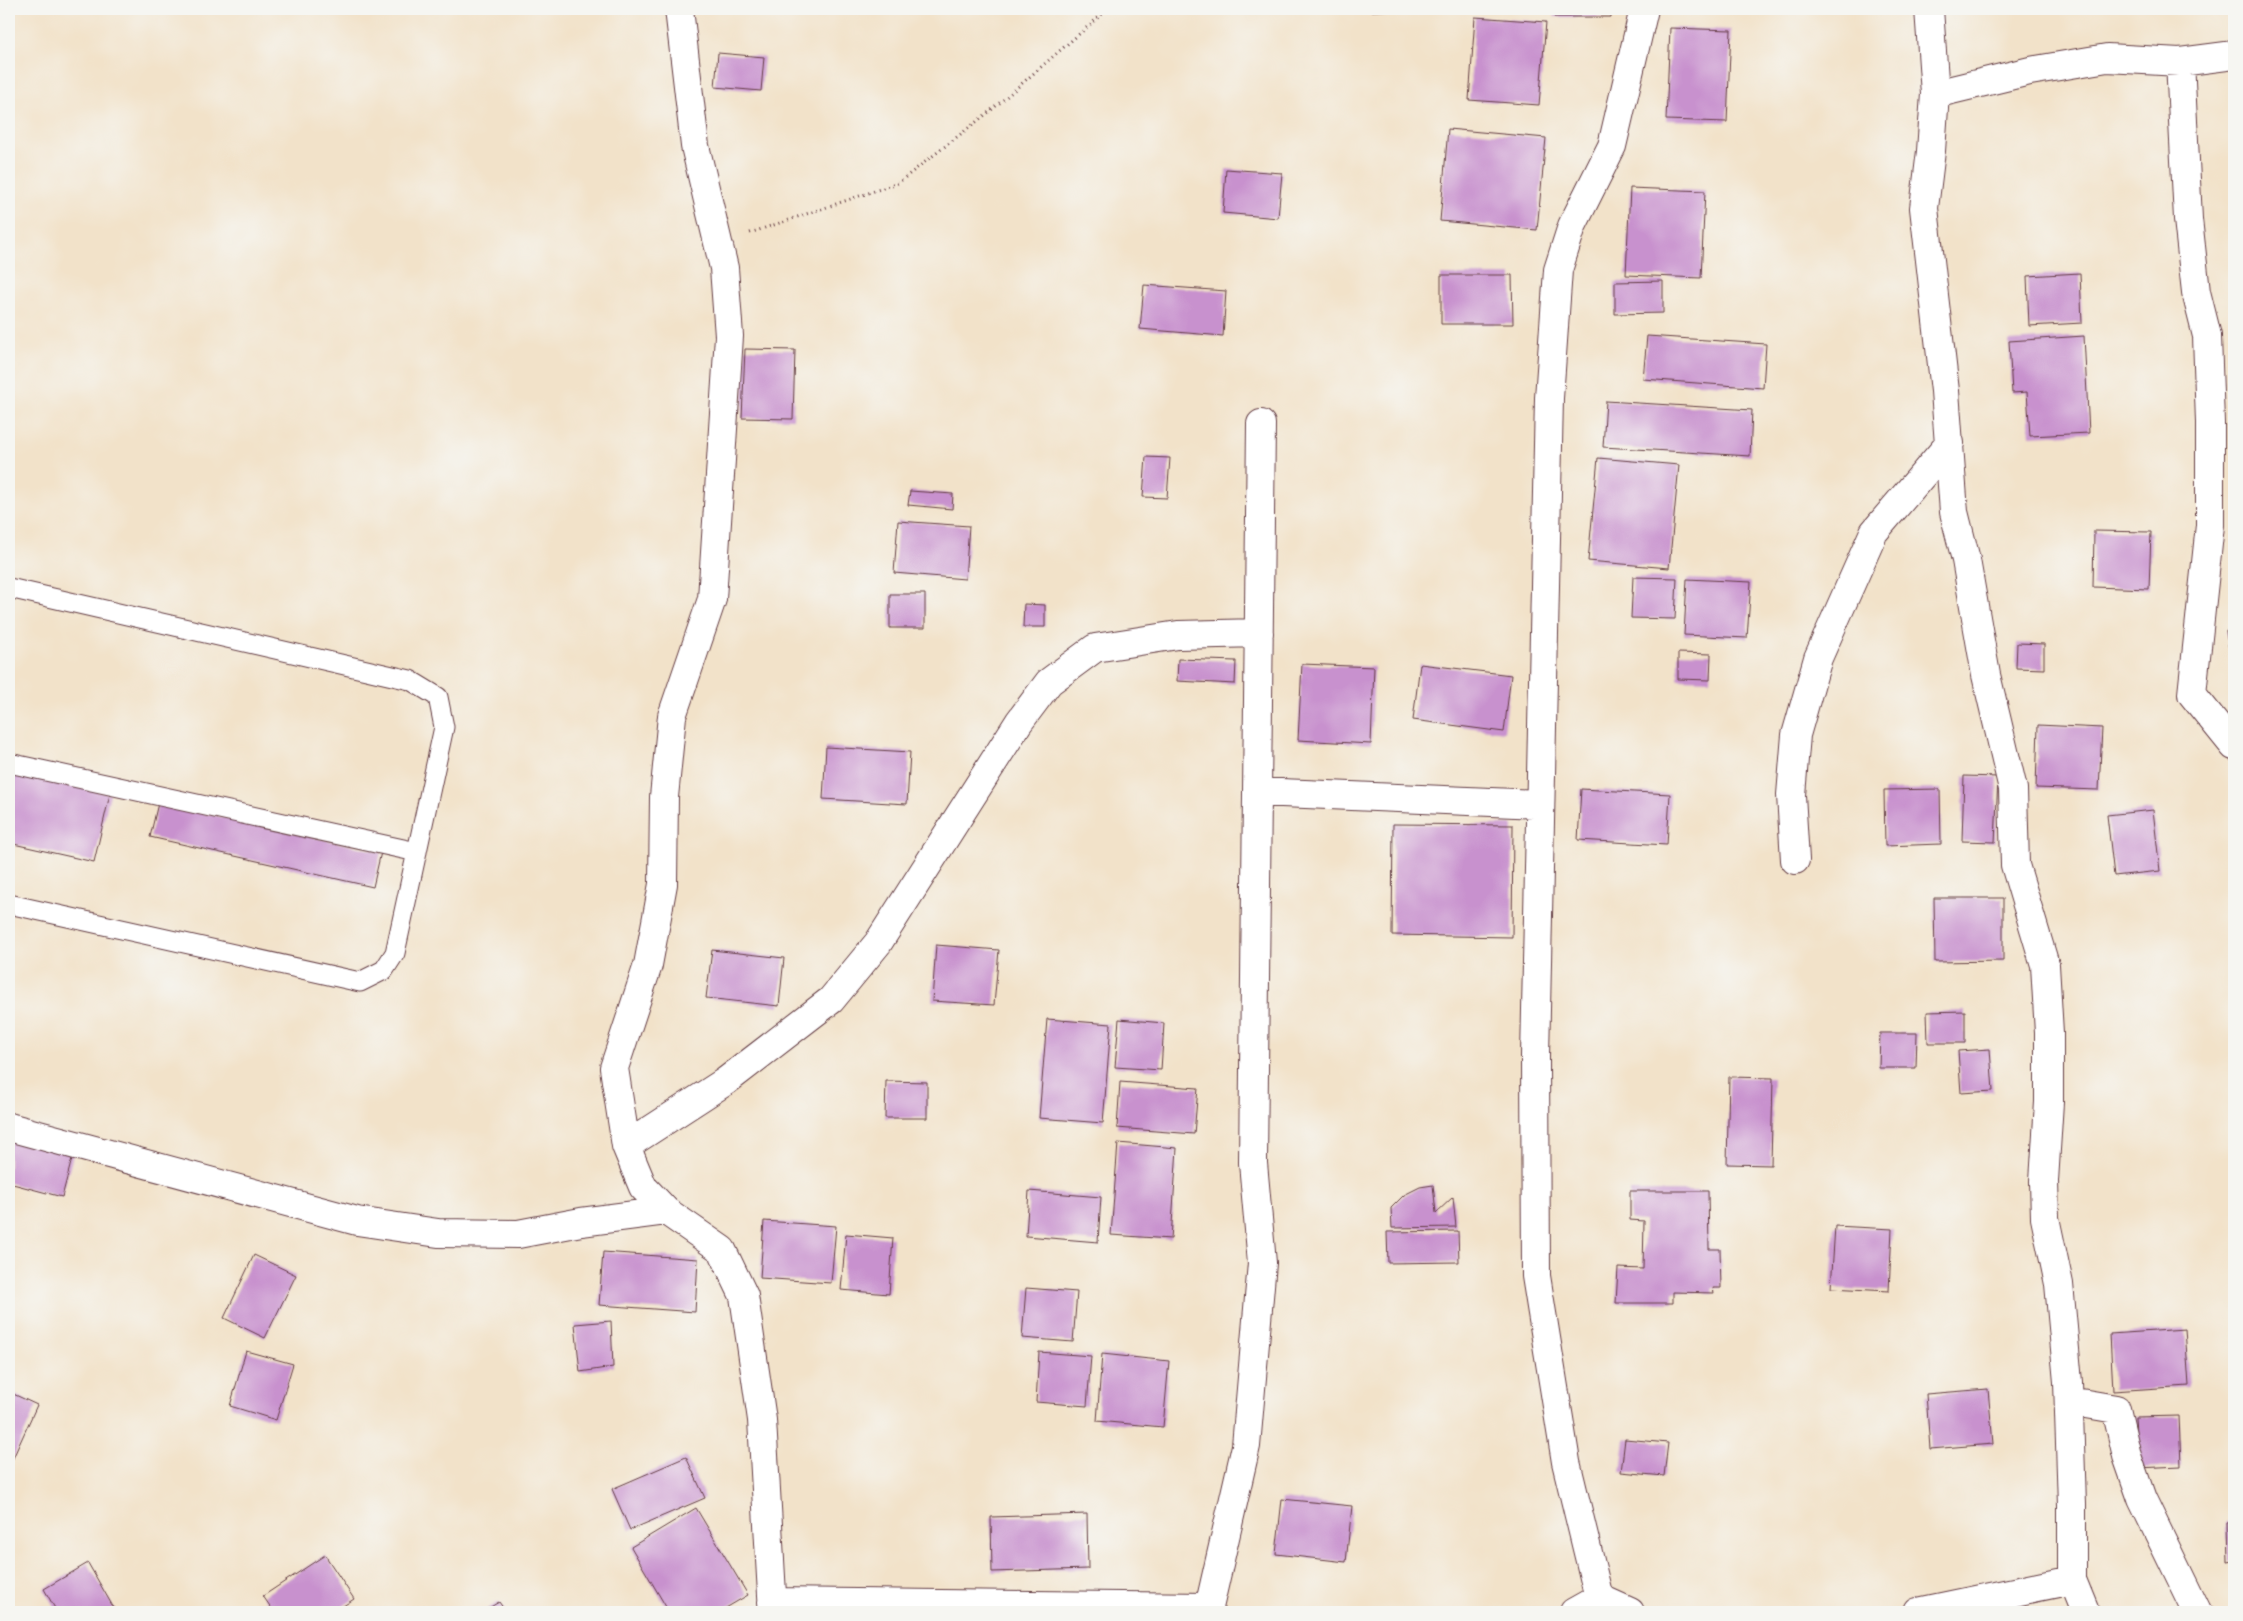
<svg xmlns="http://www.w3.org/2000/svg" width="2243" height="1621" font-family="'IM FELL English',serif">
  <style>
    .building { fill: #c891ce }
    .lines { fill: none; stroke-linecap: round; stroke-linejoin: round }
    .service-casing { stroke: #633c43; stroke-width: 21 }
    .minor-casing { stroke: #633c43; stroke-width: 30 }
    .path { stroke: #633c43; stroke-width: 3; stroke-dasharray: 1 4; stroke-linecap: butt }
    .service { stroke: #fff; stroke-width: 19 }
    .minor { stroke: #fff; stroke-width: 28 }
  </style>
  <rect width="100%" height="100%" fill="#f6f6f2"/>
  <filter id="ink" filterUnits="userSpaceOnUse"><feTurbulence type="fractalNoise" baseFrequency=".02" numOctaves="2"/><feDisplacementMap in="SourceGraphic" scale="10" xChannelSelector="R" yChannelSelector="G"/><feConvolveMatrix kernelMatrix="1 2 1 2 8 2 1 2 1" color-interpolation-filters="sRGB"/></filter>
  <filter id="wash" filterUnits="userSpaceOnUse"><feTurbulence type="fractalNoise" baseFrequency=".0096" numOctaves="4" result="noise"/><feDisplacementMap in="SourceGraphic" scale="20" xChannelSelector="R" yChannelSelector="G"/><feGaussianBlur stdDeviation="1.12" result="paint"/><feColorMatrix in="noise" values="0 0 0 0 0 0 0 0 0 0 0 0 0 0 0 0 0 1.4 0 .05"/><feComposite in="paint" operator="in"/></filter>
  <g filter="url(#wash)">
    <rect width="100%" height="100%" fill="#f2e2c9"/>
    <g id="blocks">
      <path class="building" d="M1347 9H1400V10L1347 12Z
        M1510 9H1547V12L1510 10Z
        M1554 9H1611V17H1554Z
        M1475 17 1546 22 1539 105 1469 100Z
        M1670 28 1731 30 1727 122 1666 120Z
        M718 53 764 57 761 91 715 87Z
        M1448 129 1546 138 1537 230 1440 221Z
        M1226 169 1282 173 1278 218 1223 213Z
        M1630 188 1705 191 1701 278 1626 275Z
        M2080 273 2082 323 2029 326 2027 276Z
        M1441 275H1512L1513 324H1441Z
        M1663 281V313L1615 314V282Z
        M1144 285 1226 291 1223 336 1140 329Z
        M1647 336 1766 344 1763 388 1643 379Z
        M2084 336 2089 433 2030 436 2027 392 2012 393 2009 341Z
        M745 349 795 350 793 419 742 418Z
        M1606 401 1752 410 1750 456 1603 447Z
        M1146 457 1170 458 1167 498 1143 497Z
        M1598 458 1679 465 1669 568 1588 561Z
        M910 491 953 494 952 509 908 505Z
        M898 521 969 526 965 579 894 573Z
        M2094 531 2151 532 2149 589 2093 587Z
        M1633 577 1677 578 1675 619 1631 618Z
        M1687 579 1751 582 1747 638 1684 635Z
        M890 594H925V628H890Z
        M1024 604 1045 605V627H1023Z
        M2234 629V670H2232L2226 631Z
        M2017 643 2044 644V669L2016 668Z
        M1678 653 1711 654 1710 680 1678 679Z
        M1178 659 1236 661 1235 684 1177 681Z
        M1302 664 1374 667 1371 744 1298 740Z
        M1420 664 1511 675 1504 732 1413 720Z
        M2038 725 2102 728 2099 790 2036 788Z
        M826 747 910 752 907 804 823 799Z
        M9 771 110 794 94 862 9 843Z
        M1964 776 1998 777 1995 842 1962 841Z
        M1581 789 1670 794 1667 845 1578 840Z
        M1940 789 1941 844 1885 846 1884 790Z
        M158 803 381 852 373 887 150 837Z
        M2153 810 2160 871 2114 876 2107 815Z
        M1393 824 1513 825 1512 937 1392 935Z
        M1934 898H2003V961L1935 962Z
        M936 945 999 950 994 1005 932 1001Z
        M712 950 784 958 779 1006 706 998Z
        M1965 1011V1043H1928L1927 1012Z
        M1047 1019 1111 1024 1103 1123 1039 1118Z
        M1119 1019 1164 1023 1161 1070 1115 1067Z
        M1880 1033H1917L1916 1068H1879Z
        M1990 1049 1993 1091 1961 1093 1958 1051Z
        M1729 1077 1773 1078 1771 1165 1727 1164Z
        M886 1081 927 1082V1118H885Z
        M1120 1082 1198 1088 1194 1134 1117 1128Z
        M9 1134 74 1151 62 1197 9 1183Z
        M1118 1143 1177 1148 1171 1239 1111 1235Z
        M1433 1185 1436 1213 1453 1197 1456 1227 1392 1228 1391 1208 1404 1195 1420 1187Z
        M1029 1191 1101 1197 1098 1242 1026 1236Z
        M1630 1191H1708L1709 1249H1720L1721 1288H1713L1714 1293 1673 1292V1303H1616L1618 1268 1643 1269 1644 1221 1630 1220Z
        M764 1221 836 1226 831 1283 760 1278Z
        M1835 1226 1892 1229 1889 1291 1831 1288Z
        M1458 1231 1459 1262 1388 1263 1387 1232Z
        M846 1234 893 1238 889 1294 841 1290Z
        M603 1252 698 1259 695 1312 599 1305Z
        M254 1255 296 1275 265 1338 224 1318Z
        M1026 1288 1077 1292 1073 1342 1022 1338Z
        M611 1321 613 1367 580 1372 575 1324Z
        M2185 1329 2189 1386 2113 1391 2110 1334Z
        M246 1351 293 1364 276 1420 230 1406Z
        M1039 1352 1091 1356 1087 1406 1036 1402Z
        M1102 1354 1169 1361 1163 1427 1097 1421Z
        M1988 1389 1993 1444 1930 1449 1926 1394Z
        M9 1392 37 1405 9 1467Z
        M2179 1416 2181 1466 2138 1468 2135 1417Z
        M1625 1439 1668 1443 1664 1476 1621 1472Z
        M686 1457 705 1498 630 1530 612 1489Z
        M1282 1499 1352 1506 1346 1562 1276 1554Z
        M696 1508 748 1595 719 1612H669L631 1547Z
        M1087 1514 1088 1569 992 1572 991 1517Z
        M2234 1521V1561L2228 1562 2227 1522Z
        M325 1555 354 1599 334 1612H274L263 1596Z
        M88 1563 116 1612H57L44 1589Z
        M499 1602 506 1612H482Z"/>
    </g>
  </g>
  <g filter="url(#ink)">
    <use href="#blocks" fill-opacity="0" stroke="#633c43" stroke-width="1"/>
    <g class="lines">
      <defs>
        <path id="service" d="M9 588 410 680 438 697 444 727 395 953 384 970 360 982 9 904
          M9 763 417 852"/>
        <path id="minor" d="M679 9 695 146 724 268 729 336 712 599 672 716 664 797 663 884 648 965 614 1068 626 1146 643 1187 666 1211 722 1250 744 1296 762 1420 773 1612
          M1929 9 1935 94
          M2180 62 2188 219 2196 292 2207 336 2210 423V525L2192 694 2234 746
          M1257 792 1539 804
          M1795 860 1791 795 1796 735 1818 658 1874 532 1950 443
          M9 1127 357 1221 438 1233 518 1234 581 1222 666 1211
          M626 1146 726 1081 831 1000 878 943 1019 722 1049 682 1095 648 1178 635 1259 633
          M2069 1401 2116 1409 2127 1456 2142 1499 2197 1612
          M2072 1580 2085 1612
          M772 1602 1209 1607
          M1208 1612 1246 1446 1262 1263 1253 1163 1261 424
          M1574 1612 1599 1598
          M1630 1612 1599 1598 1566 1462 1536 1276 1535 1057 1549 398 1558 270 1572 226 1612 146 1644 9
          M1918 1612 2072 1580V1505L2068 1382 2059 1284 2045 1218 2044 1181 2049 1102V1033L2045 965 2015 865 2013 789 1986 675 1966 560 1954 512 1945 391 1924 208 1931 151 1935 94 2030 71 2107 58 2180 62 2234 55"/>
      </defs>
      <use href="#service" class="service-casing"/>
      <use href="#minor" class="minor-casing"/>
      <path class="path" d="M750 233 898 183 989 112 1108 9"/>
      <use href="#service" class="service"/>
      <use href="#minor" class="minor"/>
    </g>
  </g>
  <rect width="2243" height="1621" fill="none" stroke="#f6f6f2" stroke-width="30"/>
</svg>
